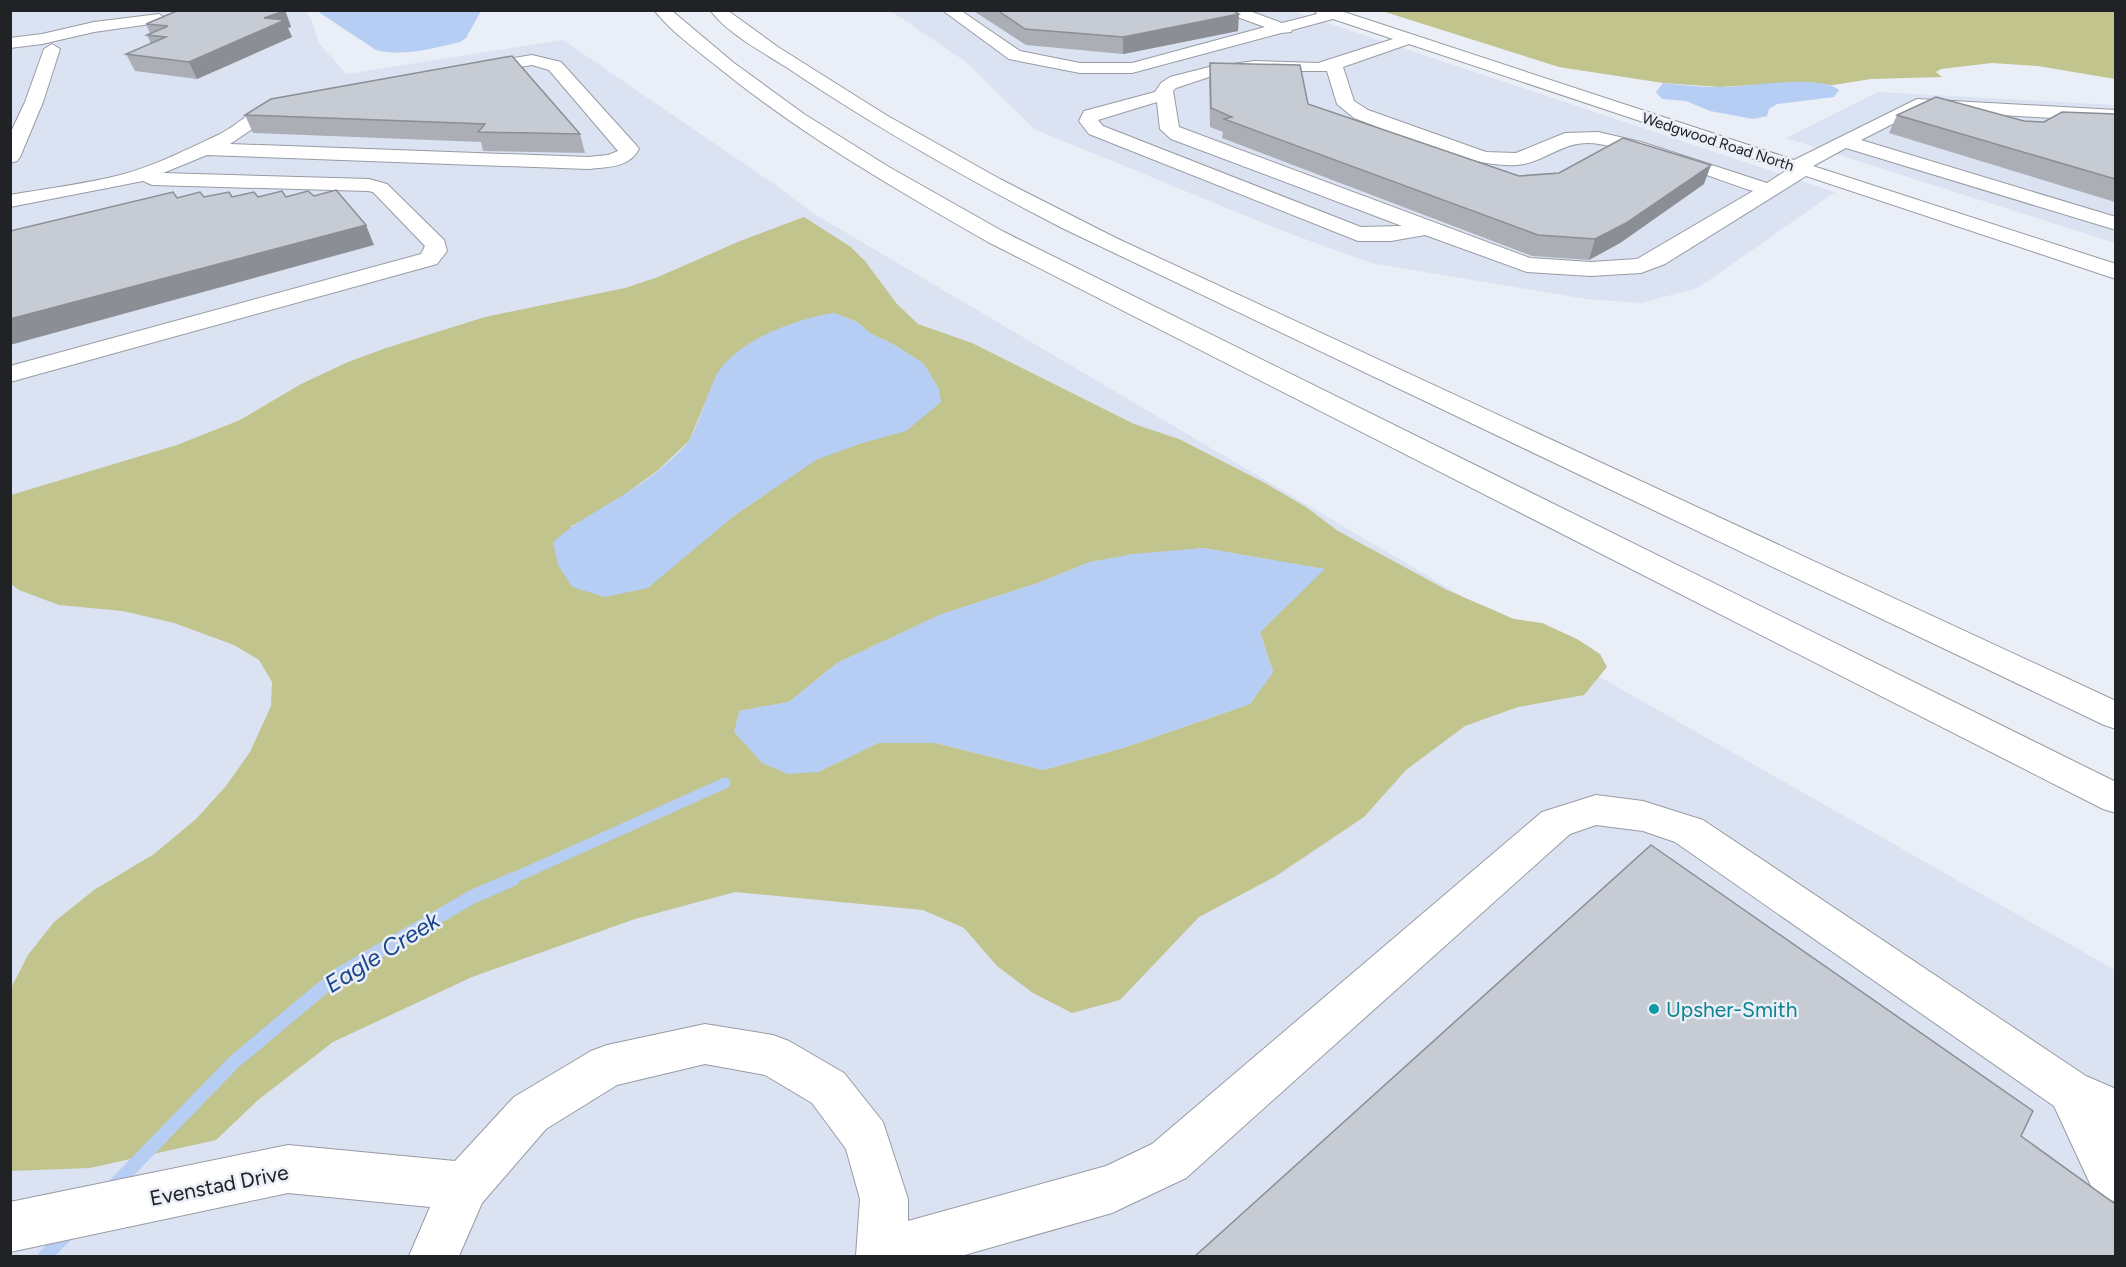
<svg xmlns="http://www.w3.org/2000/svg" width="2126" height="1267" font-family="Figtree,sans-serif">
  <style>
    .built { fill: #dbe3f2 }
    .green { fill: #c1c48c; fill-rule: evenodd }
    .water { fill: #b6cdf4 }
    .lines { fill: none; stroke-linecap: round; stroke-linejoin: round }
    .stream-far1 { stroke: #b6cdf4; stroke-width: 11 }
    .stream { stroke: #b6cdf4; stroke-width: 14 }
    .minor-casing { stroke: #979ba3; stroke-width: 2 }
    .highway-casing { stroke: #979ba3; stroke-width: 2 }
    .minor { fill: #fff; fill-rule: evenodd }
    .highway { fill: #fff; fill-rule: evenodd }
    .wall { fill: #abafb5 }
    .shaded-wall { fill: #8b8e94 }
    .building { fill: #c7cbd3; stroke: #8b8e94; stroke-width: 1.5 }
    .culture-dot { fill: #0f9aa8; stroke: #eaeef6; stroke-width: 2 }
    .labels { text-anchor: middle; dominant-baseline: central; stroke-width: 5; stroke-linejoin: round; paint-order: stroke }
    .far-street-label { font-size: 15px; fill: #212225; stroke: #eaeef6 }
    .near-culture-label { font-size: 21px; fill: #0d838f; stroke: #eaeef6; text-anchor: start }
    .near-street-label { font-size: 21px; fill: #212225; stroke: #eaeef6 }
    .near-water-label { font-size: 24px; font-style: italic; fill: #1a458e; stroke: #eaeef6 }
  </style>
  <rect width="100%" height="100%" fill="#eaeef6"/>
  <path class="built" d="M10 11H305L311 18 319 43 346 74 563 40 777 186 811 212 1577 664 2115 970V1256H11Z
    M891 11H1292L1835 192 1698 288 1641 303 1586 299 1371 263 1283 231 1034 129 966 62Z
    M1878 92 2115 105V243L1786 138Z"/>
  <path class="green" d="M1382 11H2115V79L2038 66 1992 63 1941 69 1936 72 1942 77 1871 79 1833 85 1787 83 1720 87 1663 83 1559 67Z
    M804 217 851 247 865 261 897 304 918 324 972 343 1134 424 1179 439 1265 483 1306 507 1338 531 1447 590 1514 619 1542 623 1577 639 1600 654 1607 667 1584 695 1518 707 1465 726 1406 770 1364 817 1276 876 1199 917 1120 1000 1072 1013 1033 993 997 966 964 928 923 910 735 892 635 919 472 977 333 1042 258 1100 216 1140 90 1168 11 1171V988L28 955 54 922 94 890 154 854 196 819 226 786 250 752 271 706 272 682 259 660 234 645 174 623 123 611 59 605 19 590 11 584V495L177 445 240 420 301 384 348 362 386 348 485 317 625 288 658 277 740 241ZM834 313 857 322 871 334 891 343 923 363 939 389 859 444 816 459 735 515 695 547 570 527 610 505 657 471 689 441 717 374ZM1203 548 1324 569 1260 632 1273 672 1250 704 1123 748 1043 770 936 743H878L818 772 739 711 789 702 837 663 942 614 1038 583 1090 562Z"/>
  <path class="water" d="M317 11H481L466 38 460 42C434 48 403 57 376 50Z
    M1663 83C1681 85 1700 87 1719 87 1747 88 1818 73 1839 90L1834 97 1777 104 1769 109 1767 116 1753 119 1710 111 1686 101 1662 99 1656 92Z
    M834 313 857 322 871 334 891 343 923 363 939 389 941 402 906 431 859 444 816 460 735 515 648 588 605 597 572 587 558 565 553 542C584 514 625 498 658 471 668 462 684 450 690 439 701 419 706 396 716 376 734 341 798 318 834 313Z
    M1203 548 1325 569 1260 632 1273 672 1250 704 1123 748 1043 770 936 743H878L818 772 788 774 762 763 734 732 739 711 789 702 837 663 942 614 1038 583 1090 562 1133 554Z"/>
  <g class="lines">
    <path class="stream-far1" d="M509 880 725 783"/>
    <path class="stream" d="M110 1190 234 1062 338 975 472 897 513 879
      M45 1256 70 1231"/>
    <defs>
      <path id="minor" d="M942 10H960L1020 51 1080 63H1132L1265 27 1226 13 1224 10H1247L1282 23 1317 14 1314 10H1338L1794 160 1917 99 2116 110V122L1920 110 1861 140 2116 217V230L1846 148 1813 166 2116 264V279L1806 176 1665 264 1641 273 1591 276 1527 272 1425 235 1391 241H1358L1089 134 1079 121 1084 111 1155 92 1161 83 1170 77 1209 67 1255 61 1318 63 1393 39 1333 19 1292 30 1291 32 1281 33 1132 73H1080L1009 59ZM1409 44 1787 170 1767 183 1641 142 1598 132 1565 133 1516 153 1486 152 1368 110 1354 101 1343 67ZM1255 71H1327L1337 104 1354 118C1401 135 1469 168 1516 165 1547 163 1563 138 1599 144 1651 152 1703 175 1753 191L1637 259 1591 262 1530 258 1179 127 1173 91 1176 88 1209 77ZM1157 102 1160 129 1171 139 1402 226 1361 227 1103 126 1098 120Z
        M159 14 167 19 165 22 94 32 42 44 10 48V38L42 34 94 22Z
        M52 44 60 49 43 102 20 157 17 161 10 163V134L25 102 44 49Z
        M532 55 561 62 636 145 639 149C629 168 607 167 588 169L207 155 163 173 369 179 387 184 444 240 447 251 437 264 10 382V366L421 254 425 246 373 192 368 191 152 185 143 181 10 207V195C48 188 87 184 124 174 156 165 188 149 218 135 242 124 266 93 295 100L298 104 295 108 276 113 230 144 588 157 608 155 618 151 549 70 532 65 472 75 466 74 463 70 466 66Z
        M1596 795 1643 801 1703 820 2086 1076 2116 1089V1202L2099 1195 2092 1188 2054 1106 1675 842 1643 831 1596 825 1570 834 1186 1178 1112 1213 961 1256H856L860 1199 846 1149 812 1103 765 1075 705 1064 617 1085 546 1129 482 1203 459 1256H409L430 1207 288 1193 10 1252V1202L288 1145 455 1161 514 1097 591 1051 607 1045 705 1024 773 1035 789 1041 844 1073 883 1122 908 1199V1221L1106 1166 1152 1144 1542 812Z"/>
      <path id="highway" d="M654 10H671L734 63 804 114 889 167 1004 232 2116 782V813L2103 809 988 242C895 189 802 135 719 68 697 50 671 32 654 10Z
        M710 10H727L778 47 886 115 1000 179 1116 238 2116 701V729L2104 725 1062 228C967 179 875 127 786 67 761 51 728 34 710 10Z"/>
    </defs>
    <use href="#minor" class="minor-casing"/>
    <use href="#highway" class="highway-casing"/>
    <use href="#minor" class="minor"/>
    <use href="#highway" class="highway"/>
  </g>
  <path class="wall" d="M285 10 291 27 288 28 292 37 197 79 135 71 126 54 151 44 147 35 150 33 146 24Z
    M972 10H1232L1238 31 1123 54 1026 45Z
    M1210 63 1308 104 1519 176 1704 184 1620 243 1589 260 1532 256 1222 138 1223 132 1210 127 1209 81Z
    M271 99 580 134 585 153 483 151 481 142 253 133 245 115Z
    M2115 114V202L1889 133 1897 115 2044 122Z"/>
  <path class="shaded-wall" d="M285 10 291 27 288 28 292 37 197 79 189 62 264 18Z
    M1239 14 1238 31 1123 54V37Z
    M1711 165 1704 184 1620 243 1589 260 1595 239Z
    M366 225 374 245 10 345V319Z"/>
  <path class="building" d="M179 10H283L284 11 264 18 285 20 189 62 126 54 166 37 147 35 168 26 146 24Z
    M997 10H1232L1239 14 1123 37 1025 29Z
    M512 56 580 134 478 132 485 124 245 115 271 99Z
    M1210 63 1300 65 1308 104 1519 176 1559 173 1623 138 1711 165 1626 223 1595 239 1538 235 1224 119 1232 117 1211 108Z
    M1936 97 2024 121 2044 122 2062 112 2115 114V179L1897 115Z
    M336 190 366 225 10 319V231L173 192 177 198 200 192 204 197 229 192 232 197 254 192 258 197 282 191 286 197 308 191 314 196Z
    M1651 845 2033 1111 2021 1136 2115 1204V1257H1194Z"/>
  <circle class="culture-dot" cx="1654" cy="1009" r="6"/>
  <g class="labels">
    <g class="far-street-label">
      <text transform="translate(1718 142) rotate(18)">Wedgwood Road North</text>
    </g>
    <g class="near-culture-label">
      <text x="1666" y="1009">Upsher-Smith</text>
    </g>
    <g class="near-street-label">
      <text transform="translate(219 1185) rotate(-11)">Evenstad Drive</text>
    </g>
    <g class="near-water-label">
      <text transform="translate(382 952) rotate(-32)">Eagle Creek</text>
    </g>
  </g>
  <rect width="2126" height="1267" fill="none" stroke="#212225" stroke-width="24"/>
</svg>
